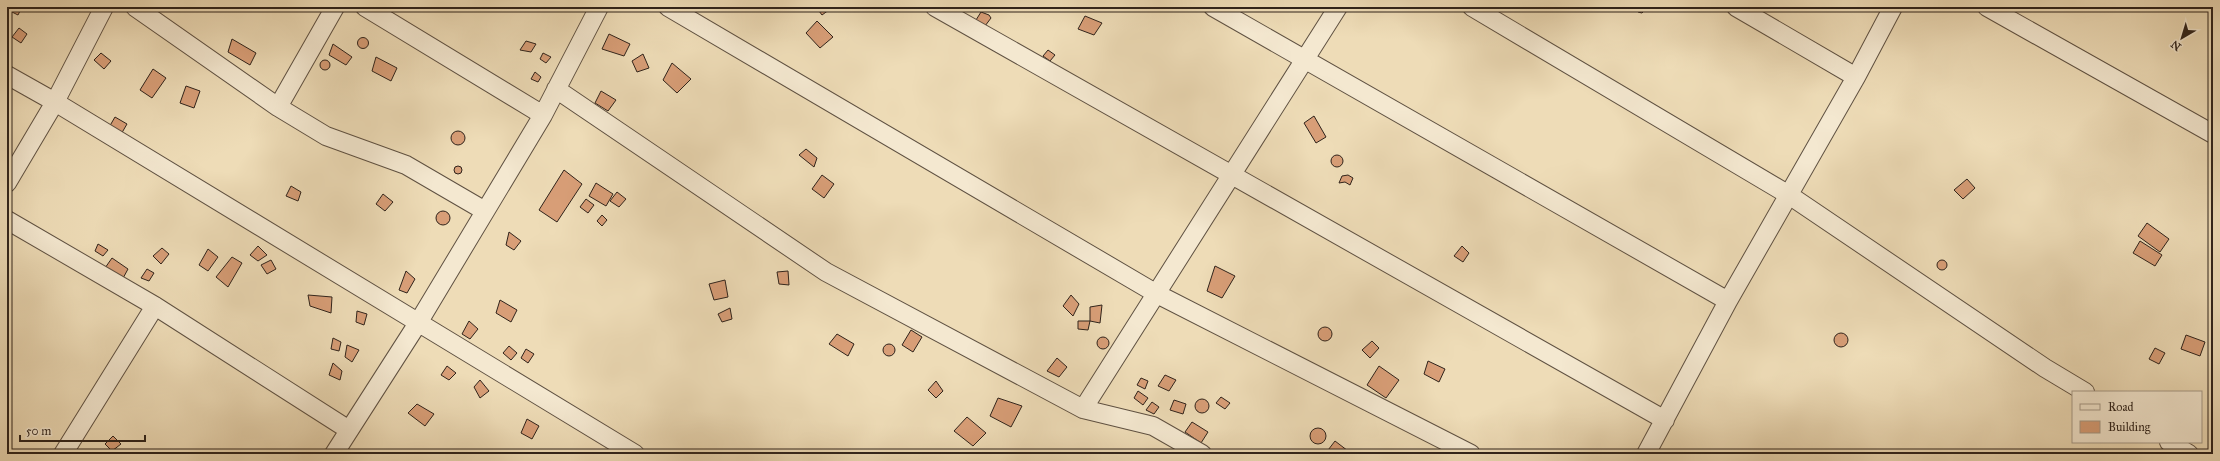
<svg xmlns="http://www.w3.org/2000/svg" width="2220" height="461" font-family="'IM FELL Great Primer',serif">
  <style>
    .building { fill: #d89e77; stroke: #2f231b }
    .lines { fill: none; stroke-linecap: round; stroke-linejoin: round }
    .minor-casing { stroke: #5f5142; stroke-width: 20 }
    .minor { stroke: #f4e8d0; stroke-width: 18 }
  </style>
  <rect width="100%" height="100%" fill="#eedcb7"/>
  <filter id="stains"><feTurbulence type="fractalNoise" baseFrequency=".005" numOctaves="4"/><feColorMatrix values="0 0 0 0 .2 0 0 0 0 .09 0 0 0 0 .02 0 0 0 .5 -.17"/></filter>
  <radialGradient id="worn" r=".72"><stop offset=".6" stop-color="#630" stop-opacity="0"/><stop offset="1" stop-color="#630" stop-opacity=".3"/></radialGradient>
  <path class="building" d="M9 7H22L18 15 8 10Z
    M816 7H833L822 15Z
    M1634 7H1648L1642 13 1638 12Z
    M981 12 989 15 991 18 985 26 976 20Z
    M1085 16 1102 23 1094 35 1078 29Z
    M817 21 833 37 820 48 806 33Z
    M19 28 27 34 21 43 12 37Z
    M609 34 630 44 624 56 602 49Z
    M357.5 43a5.5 5.5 0 1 1 11 0a5.5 5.5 0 1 1-11 0Z
    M232 39 256 53 250 65 228 52Z
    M526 41 536 44 531 52 520 50Z
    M333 44 352 57 346 65 329 55Z
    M1048 50 1055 55 1050 61 1043 56Z
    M101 53 111 61 104 69 94 60Z
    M543 53 551 57 546 63 540 59Z
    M643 54 649 68 637 72 632 61Z
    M376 57 397 68 391 81 372 71Z
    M320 65a5 5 0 1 1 10 0a5 5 0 1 1-10 0Z
    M672 63 691 79 677 93 663 80Z
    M153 69 166 78 152 98 140 90Z
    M535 72 541 77 538 82 531 79Z
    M186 86 200 91 194 108 180 103Z
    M601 91 616 100 608 111 595 103Z
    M1314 116 1326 137 1316 143 1304 123Z
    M115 117 127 124 120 136 108 129Z
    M451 138a7 7 0 1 1 14 0a7 7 0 1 1-14 0Z
    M806 149 817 158 814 167 799 155Z
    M1331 161a6 6 0 1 1 12 0a6 6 0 1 1-12 0Z
    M454 170a4 4 0 1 1 8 0a4 4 0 1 1-8 0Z
    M564 170 582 184 557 222 539 210Z
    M822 175 834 184 824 198 812 189Z
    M1348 175 1353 178 1350 185 1345 182 1339 183 1342 176Z
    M1967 179 1975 188 1963 199 1954 190Z
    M596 183 613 194 606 206 589 196Z
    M291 186 301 192 298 201 286 196Z
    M617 192 626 199 619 207 610 201Z
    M383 194 393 202 385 211 376 204Z
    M586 199 594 205 588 213 580 207Z
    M436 218a7 7 0 1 1 14 0a7 7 0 1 1-14 0Z
    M602 215 607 220 602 226 597 221Z
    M2147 223 2169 239 2160 252 2138 236Z
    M509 232 521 241 514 250 506 245Z
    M2140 241 2162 255 2155 266 2133 253Z
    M98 244 108 250 103 256 95 251Z
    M258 246 267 255 258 261 250 255Z
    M1462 246 1469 253 1463 262 1454 256Z
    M162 248 169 254 161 264 153 256Z
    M208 249 218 257 208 271 199 265Z
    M232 257 242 263 228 287 216 277Z
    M112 258 128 269 122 280 105 268Z
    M1937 265a5 5 0 1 1 10 0a5 5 0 1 1-10 0Z
    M271 260 276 269 267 274 261 265Z
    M1215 266 1235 276 1222 298 1207 291Z
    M147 269 154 273 149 281 141 278Z
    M406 271 415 279 407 293 399 290Z
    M788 271 789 285 779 284 777 272Z
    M725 280 728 297 714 300 709 284Z
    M308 295 332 297 331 313 310 306Z
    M1071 295 1079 304 1073 316 1063 306Z
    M500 300 517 310 511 322 496 313Z
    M1102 305 1100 323 1090 321V307Z
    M730 308 732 319 722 322 718 314Z
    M357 311 367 314 364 325 356 322Z
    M469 321 478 329 470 339 462 334Z
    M1078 321H1090L1088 330 1078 329Z
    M1318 334a7 7 0 1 1 14 0a7 7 0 1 1-14 0Z
    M911 330 922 337 913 352 902 345Z
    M1834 340a7 7 0 1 1 14 0a7 7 0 1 1-14 0Z
    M837 334 854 344 848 356 829 344Z
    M2186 335 2205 342 2200 356 2181 349Z
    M1097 343a6 6 0 1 1 12 0a6 6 0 1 1-12 0Z
    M333 338 341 342 339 351 331 349Z
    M1372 341 1379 348 1370 358 1362 350Z
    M883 350a6 6 0 1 1 12 0a6 6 0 1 1-12 0Z
    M347 345 359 350 352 362 345 357Z
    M509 346 517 353 511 360 503 353Z
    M2155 348 2165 353 2159 364 2149 359Z
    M526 349 534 354 528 363 521 358Z
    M1057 358 1067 367 1059 377 1047 371Z
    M1428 361 1445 369 1439 382 1424 374Z
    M333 363 342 371 340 380 329 375Z
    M447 366 456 373 449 380 441 375Z
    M1379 366 1399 380 1386 398 1367 385Z
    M1165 375 1176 380 1169 391 1158 386Z
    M1141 378 1148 381 1145 389 1137 385Z
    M480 380 489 391 480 398 474 387Z
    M936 381 943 391 936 398 928 390Z
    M1138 391 1148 398 1143 405 1134 398Z
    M1221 397 1230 403 1225 409 1216 403Z
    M998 398 1022 406 1011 427 990 416Z
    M1195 406a7 7 0 1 1 14 0a7 7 0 1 1-14 0Z
    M1174 400 1186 404 1183 414 1170 410Z
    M1152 402 1159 407 1154 414 1146 410Z
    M417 404 434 414 425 426 408 413Z
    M967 417 986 433 973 446 954 431Z
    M527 419 539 426 532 439 521 433Z
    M1192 422 1208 432 1201 443 1185 432Z
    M1310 436a8 8 0 1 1 16 0a8 8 0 1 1-16 0Z
    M113 436 121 444 112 451 105 444Z
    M1335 441 1352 454H1325Z"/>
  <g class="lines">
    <defs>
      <path id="minor" d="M135 7 278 107 326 136 406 165 485 211
        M365 7 543 115
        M668 7 1157 294 1471 454
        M935 7 1665 420
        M1213 7 1728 301
        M1472 7 1789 195 2045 368 2085 392
        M1736 7 1856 77
        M1987 7 2213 134
        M7 75 55 102 635 454
        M556 89 826 272 1083 409 1153 426 1202 454
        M278 107 335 7
        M7 183 55 102 104 7
        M7 220 155 306 349 430
        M1083 409 1338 7
        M2169 442 2189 454
        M63 454 155 306
        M334 454 418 323 543 115 599 7
        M1646 454 1728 301 1856 77 1893 7"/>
    </defs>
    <use href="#minor" class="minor-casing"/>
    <use href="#minor" class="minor"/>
  </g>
  <rect width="2220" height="461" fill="none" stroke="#eedcb7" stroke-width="24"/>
  <rect x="8" y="8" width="2204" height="445" fill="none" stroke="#2f231b" stroke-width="2"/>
  <rect x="12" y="12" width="2196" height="437" fill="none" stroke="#2f231b"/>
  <rect x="2072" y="391" width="130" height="52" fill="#f4e8d0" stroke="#a59988"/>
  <rect x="2080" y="404" width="20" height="6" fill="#f4e8d0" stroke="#a59988"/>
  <text x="2108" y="411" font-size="12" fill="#2f231b">Road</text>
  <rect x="2080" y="421" width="20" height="12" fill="#d89e77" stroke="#a59988"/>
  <text x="2108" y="431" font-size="12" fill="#2f231b">Building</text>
  <g transform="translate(2182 38) rotate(218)" stroke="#f4e8d0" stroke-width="3" paint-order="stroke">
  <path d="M0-3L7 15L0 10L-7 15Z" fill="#2f231b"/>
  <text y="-6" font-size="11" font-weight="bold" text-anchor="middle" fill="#2f231b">N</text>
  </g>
  <path d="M20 435v6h125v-6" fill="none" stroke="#2f231b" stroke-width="2"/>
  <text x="26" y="435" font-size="12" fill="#2f231b" stroke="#f4e8d0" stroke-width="3" paint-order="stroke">50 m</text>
  <rect width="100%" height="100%" filter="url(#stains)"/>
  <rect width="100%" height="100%" fill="url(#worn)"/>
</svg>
